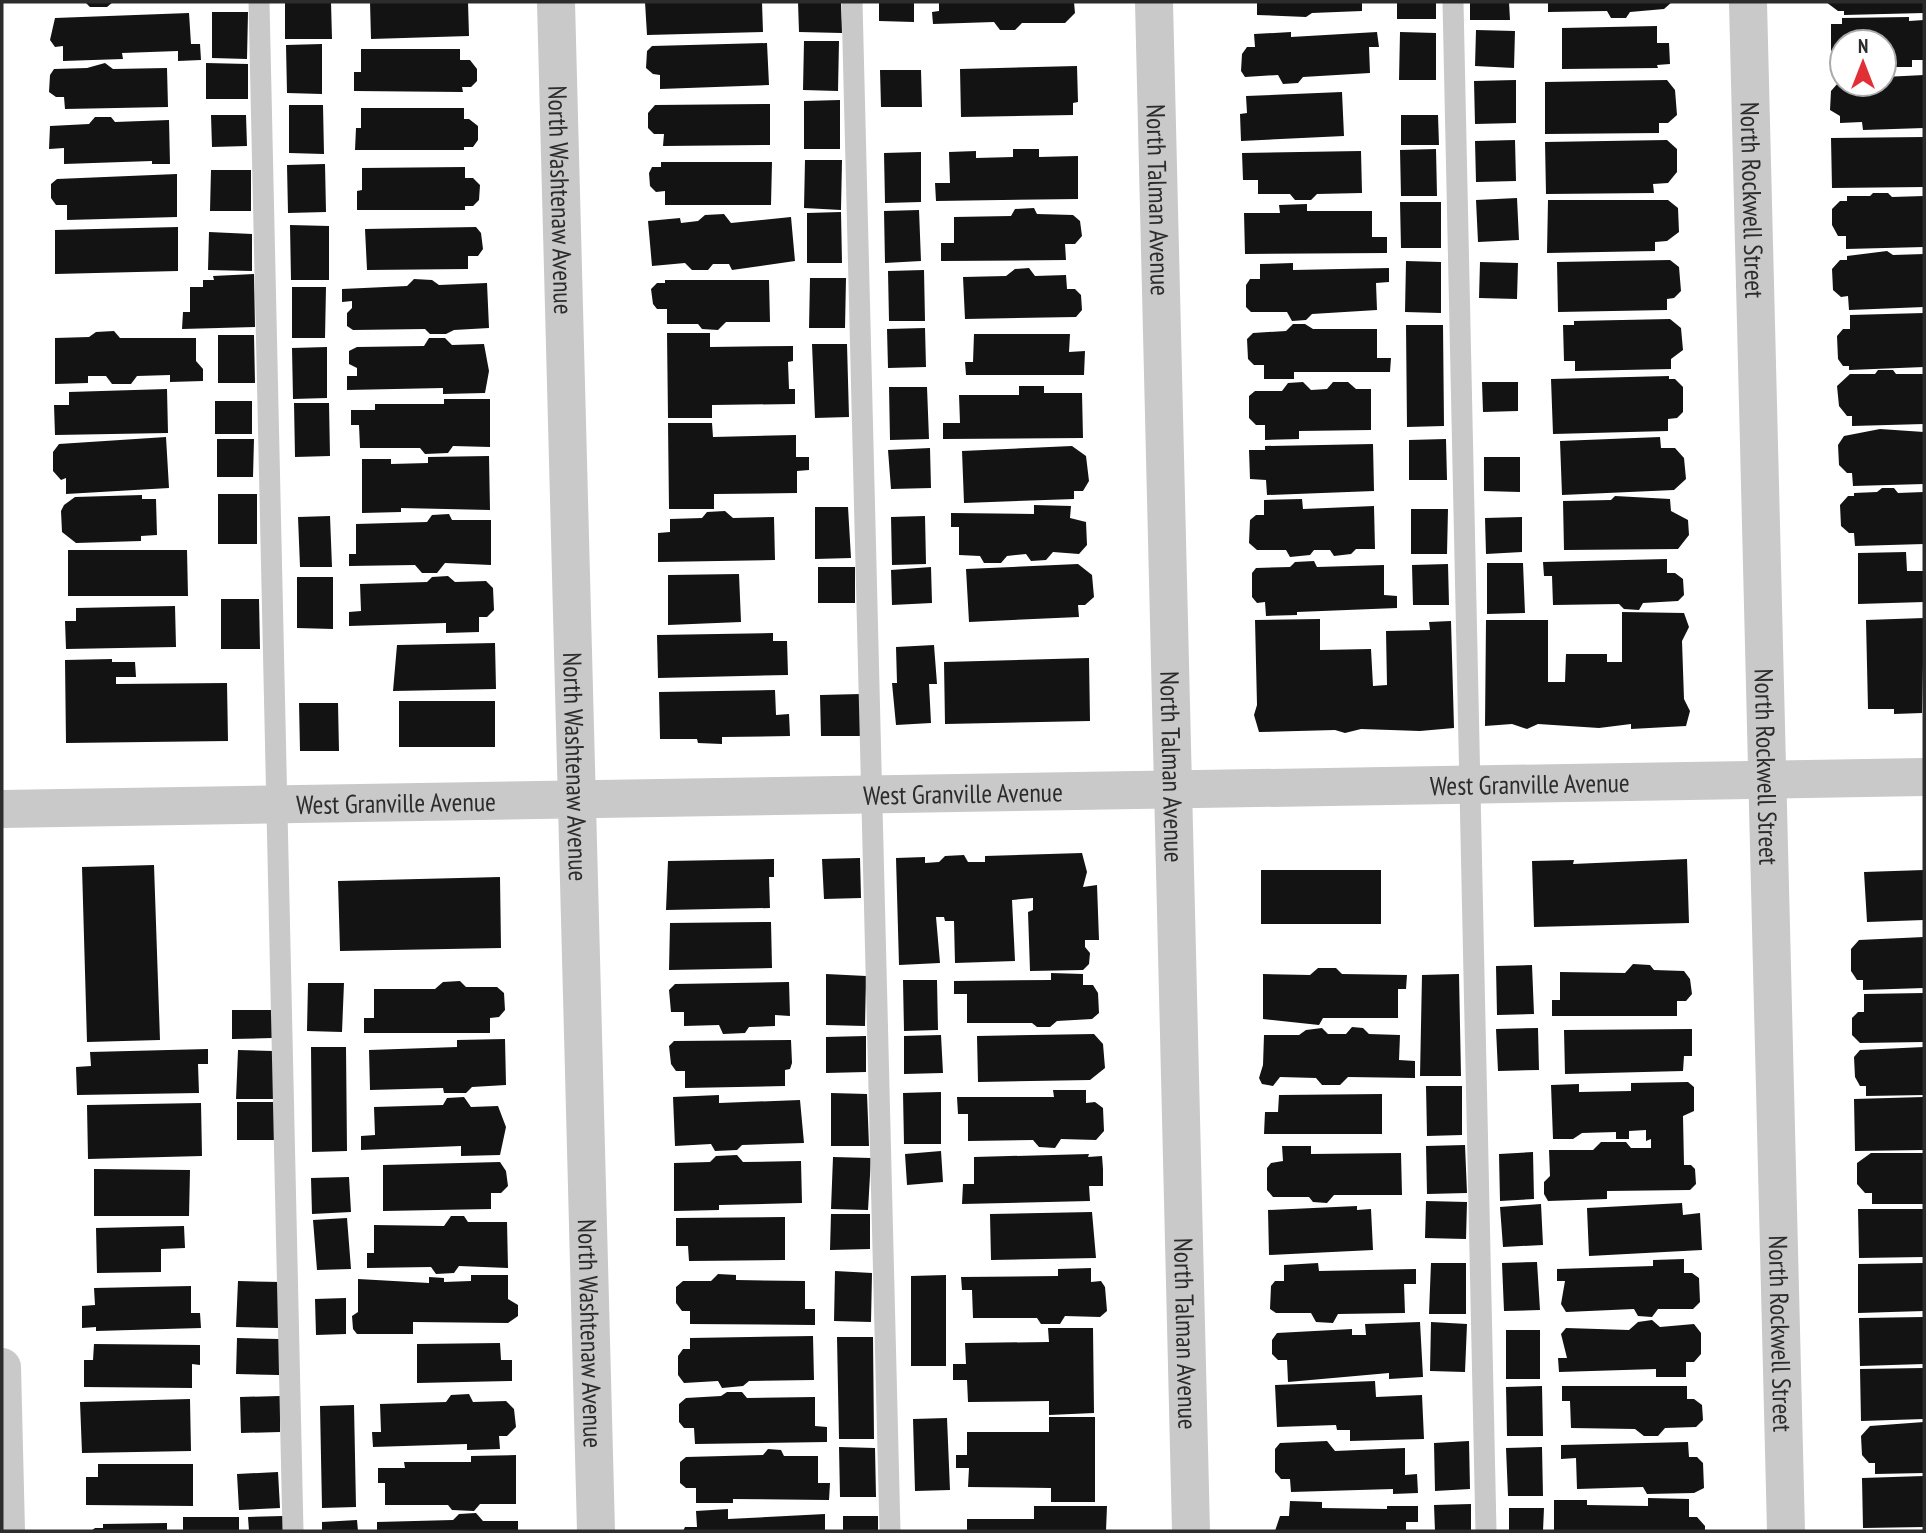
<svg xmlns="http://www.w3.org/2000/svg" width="1926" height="1533" font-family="'PT Sans Narrow',sans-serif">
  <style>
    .building { fill: #131313 }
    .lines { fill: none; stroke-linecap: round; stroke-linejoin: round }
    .lane { stroke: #c9c9c9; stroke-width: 21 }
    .street { stroke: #c9c9c9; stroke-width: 38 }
    .labels { text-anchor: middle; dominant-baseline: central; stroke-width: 7; stroke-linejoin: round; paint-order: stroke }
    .street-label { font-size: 26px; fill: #2c2c2c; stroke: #fff }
  </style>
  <rect width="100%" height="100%" fill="#fff"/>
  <path class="building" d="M85 2H113L107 7H90Z
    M285 2H331L332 39H285Z
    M370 2H468L469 36 371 39Z
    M645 2H762L763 32 647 35Z
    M798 2H841L842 33 799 32Z
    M879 2H914V22L879 21Z
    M939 2H1074L1075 13 1065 23H1022L1015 30H1000L994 22 933 24 932 12 939 11Z
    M1257 2H1362V11L1312 13 1306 17 1257 15Z
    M1397 2H1436V19H1397Z
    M1470 2H1509L1510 20H1470Z
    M1548 2H1672L1664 9 1630 12 1626 18H1611L1607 11 1548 12Z
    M1826 2H1924V13L1844 15V11H1838Z
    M212 12H248L247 59 212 58Z
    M189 13 191 44H200L201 60 178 61V51L122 53 123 59 63 61V46L55 47 50 40 55 18Z
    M1909 17V21L1924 20V60H1912V67H1884V42H1842V50L1831 51V24H1842V18Z
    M1657 26V43H1669L1670 64 1657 65 1658 68 1562 69V28Z
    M1476 30 1515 31 1514 68 1475 66Z
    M1291 32V37L1377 32 1379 47H1369L1370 73 1303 77 1298 83 1283 84 1278 75 1245 77 1241 71 1242 54 1247 47H1255L1254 34Z
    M1400 32 1436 33V80H1399Z
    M804 41H839L838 91 803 90Z
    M767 43 769 85 660 89V75L653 74 646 68 647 51 652 46Z
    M322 44V94L287 93 286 45Z
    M361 49H460V60H470L477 69V81L471 87H462L463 92 354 91V72H361Z
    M105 63 113 69 167 68 168 107 65 109 64 97H56L49 92 50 75 54 69 87 68Z
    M206 63 248 64V99H206Z
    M1077 66 1078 102 1073 103V115L961 117 960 69Z
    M880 70H921L922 107H881Z
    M1924 75V128L1863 130 1862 122 1840 123V116L1830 110 1831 91 1838 83 1884 84V77Z
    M1516 80V123L1475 124 1474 81Z
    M1667 80 1675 90 1677 115 1668 123H1659V133L1545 134V82Z
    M1342 92 1344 136 1241 141 1240 114 1247 113 1246 96Z
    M840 100V149H804V101Z
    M770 104V145L663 146 664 134H654L648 128V113L655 105Z
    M289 105H323L324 154 289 153Z
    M361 108H464V119H469L478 126V140L473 147H464V150H355L356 128H361Z
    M211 115H246L247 146 212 147Z
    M1401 115H1438L1439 145H1401Z
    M95 117H111L115 122 169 120 170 164H152V161L64 164V148L49 149 50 126 89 124Z
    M1924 137V187L1832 188 1831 138Z
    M1515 140 1516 181 1476 182 1475 141Z
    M1667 140 1677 149V172L1668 183 1653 184 1654 193 1546 194 1545 142Z
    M1013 149H1039V157L1078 156V199L936 201 935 183H950L949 152 976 151V158L1013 157Z
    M1436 149 1437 196H1401L1400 150Z
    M1361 151 1362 193 1317 194 1311 200H1295L1290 194H1258V180H1243L1242 153Z
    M921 152V202L885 203 884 153Z
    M805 160H842L841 210 804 208Z
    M661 162H772L771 205H665V191L656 192 650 186 649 173 652 167H661Z
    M325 164 326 212 288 213 287 165Z
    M465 167V178H473L480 185 479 200 473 206H465V210H357V191L362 190V168Z
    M211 170H251V211H210Z
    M177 174V217L67 220V205H56L51 198V184L57 179Z
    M1873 193H1888L1892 197 1924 196V247L1846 249V236H1838L1832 225V209L1840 201H1847V196H1870Z
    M1517 198 1519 240 1478 242 1476 200Z
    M1548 200H1668L1678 208 1679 232 1667 241 1655 242V251L1547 253Z
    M1400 202H1441V248H1401Z
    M1307 204V211H1372V237H1387V253L1245 254 1244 213H1280L1279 205Z
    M1034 208 1037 214 1073 215 1080 221 1082 236 1075 244H1065L1066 260 941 261V243H954V217L1011 216 1015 209Z
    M919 210 921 261 885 263 884 211Z
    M841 212 842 263H807V213Z
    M724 214 731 223 791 217 795 261 732 270 729 264H713L708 270H692L685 263 652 266 648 221 680 218 681 223 698 221 705 215Z
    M290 225 329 226V280H291Z
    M178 227V271L55 274V230Z
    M476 227 481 233 483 249 478 256H468V269L367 270 365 229Z
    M209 232 252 234V271L208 270Z
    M1887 251 1893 255 1924 254V307L1849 310 1848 296 1841 297 1833 290 1832 269 1840 260H1847V256Z
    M1670 260 1679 267 1681 291 1674 298 1667 299V310L1558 312 1557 262Z
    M1406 261 1441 262V313L1405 312Z
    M1480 262 1518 263 1517 299 1479 298Z
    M1293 263V270L1389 268V282L1376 283 1377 310 1312 314 1306 320 1292 321 1287 312H1251L1246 307V285L1250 279H1260V264Z
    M1029 268 1035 276 1066 275 1067 289H1075L1081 295 1082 310 1076 317 965 319 963 277 1006 276 1015 269Z
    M924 270 925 321H889L888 271Z
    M254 274 255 327 182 329 183 312H190V287H203V280H214L213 276Z
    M810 278H846L845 328H809Z
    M414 279 432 280 439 285 487 283 489 328 454 330 446 334H430L425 329 353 330 347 326V313L352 308V301L342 302V289L407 286Z
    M665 280H769L770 322H726L718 330 702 329 698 324H667V309H657L653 304 651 289 657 283H665Z
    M292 287H326L325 338H292Z
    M1924 313V367L1849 370V366H1843L1838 359 1837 336 1843 329H1850V315Z
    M1670 319 1681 328 1683 350 1671 359V369L1575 371V361H1564L1563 325H1574V321Z
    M1293 324H1305L1313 329H1377V358H1391L1390 372H1294V379H1264V365H1254L1248 359 1247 339 1253 333 1286 331Z
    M1406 325H1443L1444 426 1407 427Z
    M925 328 926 367 888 368 887 329Z
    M114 331 120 338H196V361L203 369V381L170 382V375L137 376 131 384H112L106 376H88V383L55 384V338L89 337 96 332Z
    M667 333H710V347L793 346V361L788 362 789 389H795V404L712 405V418H668Z
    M974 334H1070L1069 352 1085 351 1084 375H966L965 362H973Z
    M218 335H254L255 383H218Z
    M429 338H445L452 345 484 344 489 371 485 393 443 394V388L347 390V376H357V368L349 364V351L357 347 424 346Z
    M812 344H847L849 417 815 418Z
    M327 347V398L293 399 292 348Z
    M1878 370H1893L1896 374H1924V424L1852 426V416H1847L1839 406 1837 386 1850 374H1875Z
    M1669 376V379H1675L1683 387V412L1677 418 1668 419V431L1553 434 1551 379Z
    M1303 382 1311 390 1327 389 1333 382H1348L1356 389H1371V430L1299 431V439L1265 440V425H1256L1249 418V396L1255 391H1282L1288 383Z
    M1482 382H1518V411L1483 412Z
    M1019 386H1044V393H1082L1083 438 943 439V423H960L959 395H1019Z
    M889 387H927L929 439 890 440Z
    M167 389 168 433 55 435 54 405H69V392Z
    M444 399H490V447L453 446 448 453 425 454 420 448H360L359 425H351V410H375V404H444Z
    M215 401H252V434H215Z
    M294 403H329L330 456 295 457Z
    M668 423H712L713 437 796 435V457H809V470L797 471V493L714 494V509H669Z
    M1880 429 1924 432V484L1853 486 1852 473H1847L1839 465 1838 445 1844 436Z
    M166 437 169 488 66 494V478L61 480 53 471V452L59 444Z
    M1660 437 1661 448H1675L1684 458 1686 479 1674 490 1562 495 1560 441Z
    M217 439H254L253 477H217Z
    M1446 439 1447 480H1409V440Z
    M1373 444 1374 491 1267 495 1266 480 1250 479 1249 450H1265V446Z
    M1072 446 1086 456 1089 481 1083 491H1074V499L964 503 962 451Z
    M930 448 931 488 891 489 888 450Z
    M489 456 490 510 401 508V512L362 513V459H391V464L428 463V457Z
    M1484 457H1520V492L1484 491Z
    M1882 488H1894L1898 493 1924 492V544L1855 546 1854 533H1849L1841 526 1840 505 1848 496H1854V493L1877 492Z
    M218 494H257V544H218Z
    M142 495V499H156L157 535 141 536V541L76 543 62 532 61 511 64 505 75 497Z
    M1615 496 1670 499 1671 511 1688 520 1689 535 1678 549 1564 550 1563 501 1611 500Z
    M1302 499 1303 509 1374 506 1375 549H1356L1351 554 1334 556 1330 550H1314L1310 555 1290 557 1286 550H1257L1249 543 1250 520 1256 515H1264V500Z
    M1034 505 1071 506 1070 518 1086 522 1087 545 1079 554 1053 552 1046 560 1031 561 1026 554 1007 556 1001 563H984L980 556 959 555V527H951V513L1034 514Z
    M815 507H848L851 558 815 559Z
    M1411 509H1448L1447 554H1411Z
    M725 511 733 518 774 517 775 560 658 562V533L670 532V519L702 518 707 512Z
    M449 514 452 520H491V565L445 563 437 573H422L415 565 349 566V554H356V524L427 522 432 515Z
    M330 516 332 567H300L298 517Z
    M925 516 926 564 892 565 891 517Z
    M1522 517V552L1486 554 1485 518Z
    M68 550H187L188 596H68Z
    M1906 552 1907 571H1923L1924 602 1858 604V553Z
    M1667 559V573H1675L1683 579 1684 595 1678 601 1643 603 1639 610 1624 609 1619 604 1553 605 1552 576H1544L1543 562Z
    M1314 561 1317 567 1384 565V595L1397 596V608L1297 612V615L1266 616 1265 602 1257 603 1252 597V573L1256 568 1290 567 1295 562Z
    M1487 563H1523L1525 613 1487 614Z
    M1078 564 1092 575 1094 597 1085 605H1078L1079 617 969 622 966 569Z
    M1448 564 1449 605H1413L1412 565Z
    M818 567H855V603H818Z
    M931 567 932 603 892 605 891 570Z
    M739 574 741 622 668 625V575Z
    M448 576 455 582 486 581 493 588 494 610 487 617H479V632L446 633V623L349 626V612L361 611 360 584 427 582 432 577Z
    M297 577H333V629L297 628Z
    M221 599H259L260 649H221Z
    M175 606 176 647 66 649 65 621H76V608Z
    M1622 612 1684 613 1689 627 1682 641 1684 699 1690 711 1686 726 1631 729V724L1599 728 1538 724 1527 729 1512 724 1485 726 1486 620H1548V682H1565L1566 654H1607V662H1622Z
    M1924 618 1922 713 1894 714V709H1868L1866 620Z
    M1320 619V650L1371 649 1373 686 1387 685 1386 631 1430 630 1429 622 1451 621 1454 728 1420 731 1361 729 1345 733 1335 730 1259 732 1254 715 1257 705 1255 620Z
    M773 633V641H787L788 675 658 678 657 635Z
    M495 643 496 689 393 691 397 645Z
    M934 645 937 684H929L931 723 896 725 892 683H897L896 647Z
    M1089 658 1090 721 945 724 944 662Z
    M112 659V662H135L136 677H116V684L227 683 228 741 66 743 65 660Z
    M775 690 776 715 789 714 790 736 722 737V744L698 743 697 739H660L659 692Z
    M861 694 863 736H821L820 695Z
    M399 701H495V747H399Z
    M299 703H338L339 751H300Z
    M1082 853 1087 872 1083 887 1097 885 1099 940H1085V947L1090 953 1089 964 1083 970 1030 971 1028 912 1033 910V898L1012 900 1015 961 955 963 954 921H945L944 917H936L940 963 899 965 896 858 925 857V863L939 862 945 856 964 855 968 862H985V856Z
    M860 858 861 898 824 899 822 859Z
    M774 859V877H769L770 908 666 910 668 861Z
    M1687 859 1689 923 1534 927 1532 861 1574 860 1573 864Z
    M154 865 160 1040 87 1042 82 867Z
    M1261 870H1381V924H1261Z
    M1924 870V920L1867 922 1864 872Z
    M500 877 501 948 340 951 338 881Z
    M771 922 772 968 669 970 670 923Z
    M1924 937V988L1863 990V980H1857L1851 971V949L1859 940Z
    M1633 964 1650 965 1654 970 1684 971 1690 979 1692 994 1686 1001H1677V1016H1552V1000H1560V972L1625 973Z
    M1532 965 1534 1014 1497 1015 1496 966Z
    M1318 968H1336L1342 974 1407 975 1406 989H1398V1018H1323L1319 1025 1263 1019V974L1310 975Z
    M1051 973 1083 974V985H1093L1098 993 1099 1013 1092 1019 1057 1021 1050 1027H1037L1032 1023H967V994H954V981L1051 980Z
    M826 974 866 976 865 1026 826 1025Z
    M1459 974 1461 1076H1420L1422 975Z
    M903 980H937L938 1030 904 1031Z
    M460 981 466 987H497L504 993 505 1010 499 1017 490 1018V1033H364V1018H374V989H435L443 982Z
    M789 982 790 1016 775 1015V1026L749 1027 745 1033 723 1034 719 1025 684 1026V1012H671L669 990 675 984Z
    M308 983H344L342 1032 307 1031Z
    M1924 993V1042L1860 1043 1852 1035V1018L1858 1012H1864V994Z
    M232 1010H272V1038L232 1039Z
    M1352 1027 1363 1028 1369 1034 1400 1035 1399 1060 1415 1061V1078L1348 1077 1340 1085H1322L1316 1078 1280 1077 1273 1086 1262 1084 1259 1078 1263 1065 1264 1035H1299L1306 1030 1322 1028 1328 1034H1346Z
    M1538 1028 1539 1070 1498 1071 1496 1029Z
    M1692 1029V1056H1684L1683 1071 1565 1074 1564 1030Z
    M1094 1034 1103 1044 1105 1068 1090 1080 978 1082 977 1036Z
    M941 1035 943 1073 904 1074V1036Z
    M866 1036V1072L826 1073V1037Z
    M505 1039 506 1085 472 1087 466 1093H444L443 1088 370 1090 369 1050 457 1047V1040Z
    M791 1040 792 1063 790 1069 785 1070V1086L685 1088V1071H676L671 1064 669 1046 674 1041Z
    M311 1047H346L347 1151 312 1152Z
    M1924 1047V1095L1866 1096V1086H1860L1855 1077 1854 1057 1860 1050Z
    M208 1049V1064H198L199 1093 77 1095 76 1067 91 1066 90 1052Z
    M238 1050 273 1051V1099H236Z
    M1688 1082 1694 1087V1111L1683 1116 1684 1165H1691L1695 1169 1696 1184 1690 1190 1607 1191V1199L1548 1201 1544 1194V1182L1550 1176 1549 1150H1593L1601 1142H1626L1631 1148H1651V1139L1646 1141V1130L1629 1131V1139H1616V1132L1582 1133 1573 1139H1553L1551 1085 1579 1084V1092L1631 1091V1083Z
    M1426 1086H1462V1135L1427 1136Z
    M1053 1090H1086V1103L1095 1102 1103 1108 1104 1131 1096 1140 1061 1139 1055 1148 1039 1147 1033 1140 968 1141V1114H958L957 1097H1054Z
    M941 1092V1144H904L903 1093Z
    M831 1093 867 1094 869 1146H831Z
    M1382 1094V1134H1264L1265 1112H1278L1279 1095Z
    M719 1095V1103L800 1100 804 1143 742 1145 737 1150 715 1151 711 1144 675 1146 673 1097Z
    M464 1097 471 1107 498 1106 506 1127 500 1155 461 1156V1146L361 1150V1136L375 1135 374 1107 443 1105 447 1098Z
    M1924 1097V1150L1855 1151 1854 1099Z
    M237 1102H275L274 1140H237Z
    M201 1103 202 1156 88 1159 87 1105Z
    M1465 1145 1467 1193 1427 1194 1426 1146Z
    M1282 1146H1311V1154L1401 1153 1402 1195H1334L1327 1203 1313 1202 1309 1197H1273L1267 1190V1168L1271 1163 1283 1161Z
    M941 1151 943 1182 907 1185 905 1154Z
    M1533 1152 1534 1199 1500 1201 1499 1154Z
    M1871 1153H1924V1204H1872V1193H1865L1857 1184V1163Z
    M1089 1154 1088 1157 1102 1156 1103 1169V1186H1089L1090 1201 962 1204 963 1184H974V1157Z
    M737 1155 743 1162 801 1161 802 1203 719 1205V1210L674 1211V1163L710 1162 716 1156Z
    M833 1157 871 1158 868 1210 831 1209Z
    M500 1162 506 1171 508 1186 501 1193H491V1209L383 1211V1165Z
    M94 1169 190 1170 189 1216H94Z
    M349 1177 351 1212 312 1214 311 1178Z
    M1426 1201 1467 1202 1466 1239 1425 1238Z
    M1682 1203 1683 1215 1700 1213 1702 1250 1589 1256 1587 1208Z
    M1541 1204 1543 1245 1503 1247 1500 1207Z
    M1357 1206V1210L1371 1209 1373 1250 1269 1255 1268 1210Z
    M1858 1209H1924V1257L1859 1258Z
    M1092 1212 1096 1258 991 1260 990 1214Z
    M831 1214H870V1249L830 1250Z
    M451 1216H464L468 1222H507L508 1268 459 1266 454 1273 436 1274 431 1267 367 1268V1253H374V1225L444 1226Z
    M785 1217V1260L689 1261 688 1246H676V1218Z
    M347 1218 351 1269 317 1270 313 1220Z
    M184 1226 185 1248 161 1249V1272L97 1273 96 1228Z
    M1684 1259V1273H1692L1699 1278 1700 1302 1693 1309H1658L1652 1317 1638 1316 1634 1309 1566 1312 1561 1304 1565 1281H1557V1269L1653 1266V1260Z
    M1537 1262 1540 1310 1504 1311 1502 1263Z
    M1318 1263 1319 1271 1416 1269V1284H1404L1405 1313 1338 1314 1333 1323 1316 1322 1311 1313H1276L1270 1309 1271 1286 1275 1281H1284V1265Z
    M1431 1263H1466V1314H1429Z
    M1924 1263V1311L1858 1313V1264Z
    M1091 1268V1282L1101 1281 1105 1287 1107 1311 1100 1317 1065 1316 1060 1324H1041L1037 1318H973L972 1290H962L961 1277 1058 1276V1269Z
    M835 1271 872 1273 871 1322 834 1321Z
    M718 1274 736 1275V1280L805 1281V1309H815V1325L690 1324V1311H682L676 1303V1287L683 1281H711Z
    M471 1275H508V1299L518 1305V1316L508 1323 413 1322V1334H357L353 1329 352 1316 358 1312V1279L429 1283V1277L444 1278V1282L471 1281Z
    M946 1275V1366H911V1276Z
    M238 1281 280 1282 279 1328 236 1327Z
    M191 1286V1313H200L201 1328 96 1331V1327L82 1328V1306L95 1305 94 1288Z
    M346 1298V1334L316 1335 315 1299Z
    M1924 1317V1364L1860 1366 1859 1318Z
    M1652 1320 1660 1327 1694 1324 1701 1333V1354L1694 1362H1686V1377H1656V1369L1559 1372 1558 1358H1567L1561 1334 1566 1328 1629 1330 1638 1322Z
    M1420 1322 1423 1377 1389 1379V1373L1288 1382 1287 1360H1278L1272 1354V1340L1277 1333 1352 1329V1335H1366L1365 1324Z
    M1431 1322 1467 1324 1465 1372 1430 1371Z
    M1048 1328H1093L1094 1413 1049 1415V1401L968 1402 967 1380H953V1364H966L965 1343 1049 1342Z
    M1506 1330H1540V1379H1506Z
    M813 1336 814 1380 749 1381 743 1386 722 1388 718 1381 684 1383 678 1375V1356L683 1349H690V1338Z
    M837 1337H873L874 1439H839Z
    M237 1338 279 1339V1375L236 1374Z
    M500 1343 501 1360H512V1381L417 1383V1344Z
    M94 1344 200 1345V1365L192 1364V1388L84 1387V1360H93Z
    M1924 1368V1419L1861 1421 1860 1369Z
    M1375 1381 1376 1397 1422 1395 1424 1439 1350 1441V1430H1337L1336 1425 1277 1427 1275 1385Z
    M1542 1386 1543 1436H1507L1506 1387Z
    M1562 1386H1687V1399H1694L1702 1405 1703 1420 1696 1427 1665 1428 1658 1436H1644L1635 1429 1571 1428 1570 1401H1562Z
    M727 1392H742L747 1398 815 1397V1426L827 1427V1442L695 1444 694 1428H684L679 1422V1404L686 1398 721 1396Z
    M469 1394 473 1402 506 1401 514 1409 516 1427 507 1436H499L500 1449 467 1450V1444L373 1447 372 1432H381L380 1404 446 1402 451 1395Z
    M280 1396V1432L241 1433 240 1397Z
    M190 1399 191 1451 82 1453 80 1402Z
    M354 1405 356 1507 322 1508 320 1406Z
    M1049 1417H1095V1502H1051V1488L968 1487 969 1468H956V1455H967V1432H1049Z
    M947 1418 950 1490 915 1491 913 1419Z
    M1924 1422V1473L1875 1474V1463H1869L1862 1455 1861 1436 1870 1426Z
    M1327 1441 1335 1451 1405 1448V1475L1417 1474 1418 1493 1393 1494V1489L1291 1492 1290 1479H1281L1275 1472V1449L1280 1443Z
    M1469 1441 1470 1489 1435 1491 1434 1443Z
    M1688 1442 1689 1457H1697L1703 1463 1704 1488 1694 1493 1647 1494 1643 1487 1577 1489 1576 1458 1561 1459V1445Z
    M839 1447 875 1448 876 1497H840Z
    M1542 1447 1543 1496H1508L1506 1448Z
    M768 1449 781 1450 784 1456H818V1483H830L829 1500 733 1499V1503H696V1488H686L680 1483V1462L686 1457 763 1455Z
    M516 1455V1504H480L474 1511 452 1510 448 1505H385V1483H378V1468H405L404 1462H471V1456Z
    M98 1464H193V1506L86 1505V1477H98Z
    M278 1472 280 1508 239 1510 237 1474Z
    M1924 1476V1527L1863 1528 1862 1478Z
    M1648 1498 1689 1499V1517H1697L1705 1526V1531H1554V1500H1587V1505L1648 1506Z
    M1290 1501 1322 1502V1508L1387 1509V1506H1418V1522H1406V1531H1275L1280 1516H1289Z
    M1471 1504V1531H1435L1434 1505Z
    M1034 1506H1107L1106 1531H967V1519H1034Z
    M1509 1508H1544L1543 1531H1509Z
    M728 1509V1519L825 1514V1530L683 1531 685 1527H697L696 1511Z
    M476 1513 483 1521H518V1531H377V1522L453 1520 459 1514Z
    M283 1516 284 1531H249L248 1517Z
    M843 1516H878V1531H843Z
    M183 1517H239V1531H183Z
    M357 1520 358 1531H322V1522Z
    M167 1523V1531H91L95 1528H103V1524Z"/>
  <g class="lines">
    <path class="lane" d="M259 2 293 1531
      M852 2 890 1531
      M1453 2 1486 1531"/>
    <g class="street">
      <path id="s1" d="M556 2 596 1531"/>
      <path id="s2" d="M1154 2 1191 1531"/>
      <path id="s3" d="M1748 2 1786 1531"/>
      <path id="s4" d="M2 809 1924 777"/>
      <path d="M2 1367 6 1531"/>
    </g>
  </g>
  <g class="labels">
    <g class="street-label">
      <text stroke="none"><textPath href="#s1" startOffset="198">North Washtenaw Avenue</textPath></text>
      <text stroke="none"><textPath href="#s2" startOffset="198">North Talman Avenue</textPath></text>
      <text stroke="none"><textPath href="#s3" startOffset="198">North Rockwell Street</textPath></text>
      <text stroke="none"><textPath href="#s1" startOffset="765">North Washtenaw Avenue</textPath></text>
      <text stroke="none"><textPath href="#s2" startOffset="765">North Talman Avenue</textPath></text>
      <text stroke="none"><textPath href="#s3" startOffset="765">North Rockwell Street</textPath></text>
      <text stroke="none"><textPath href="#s4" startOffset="1528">West Granville Avenue</textPath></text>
      <text stroke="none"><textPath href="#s4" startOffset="961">West Granville Avenue</textPath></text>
      <text stroke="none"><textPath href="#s4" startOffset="394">West Granville Avenue</textPath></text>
      <text stroke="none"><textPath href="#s1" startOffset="1332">North Washtenaw Avenue</textPath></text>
      <text stroke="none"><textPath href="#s2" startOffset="1332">North Talman Avenue</textPath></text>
      <text stroke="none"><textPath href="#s3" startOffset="1332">North Rockwell Street</textPath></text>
    </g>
  </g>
  <rect width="1926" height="1533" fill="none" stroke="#2c2c2c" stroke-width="7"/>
  <g transform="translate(1863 63)"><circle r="33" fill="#ffffff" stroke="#ababab" stroke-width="2"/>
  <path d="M0-5L12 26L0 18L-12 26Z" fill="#e13035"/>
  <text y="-10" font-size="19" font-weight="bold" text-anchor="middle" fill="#2c2c2c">N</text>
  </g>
</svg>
